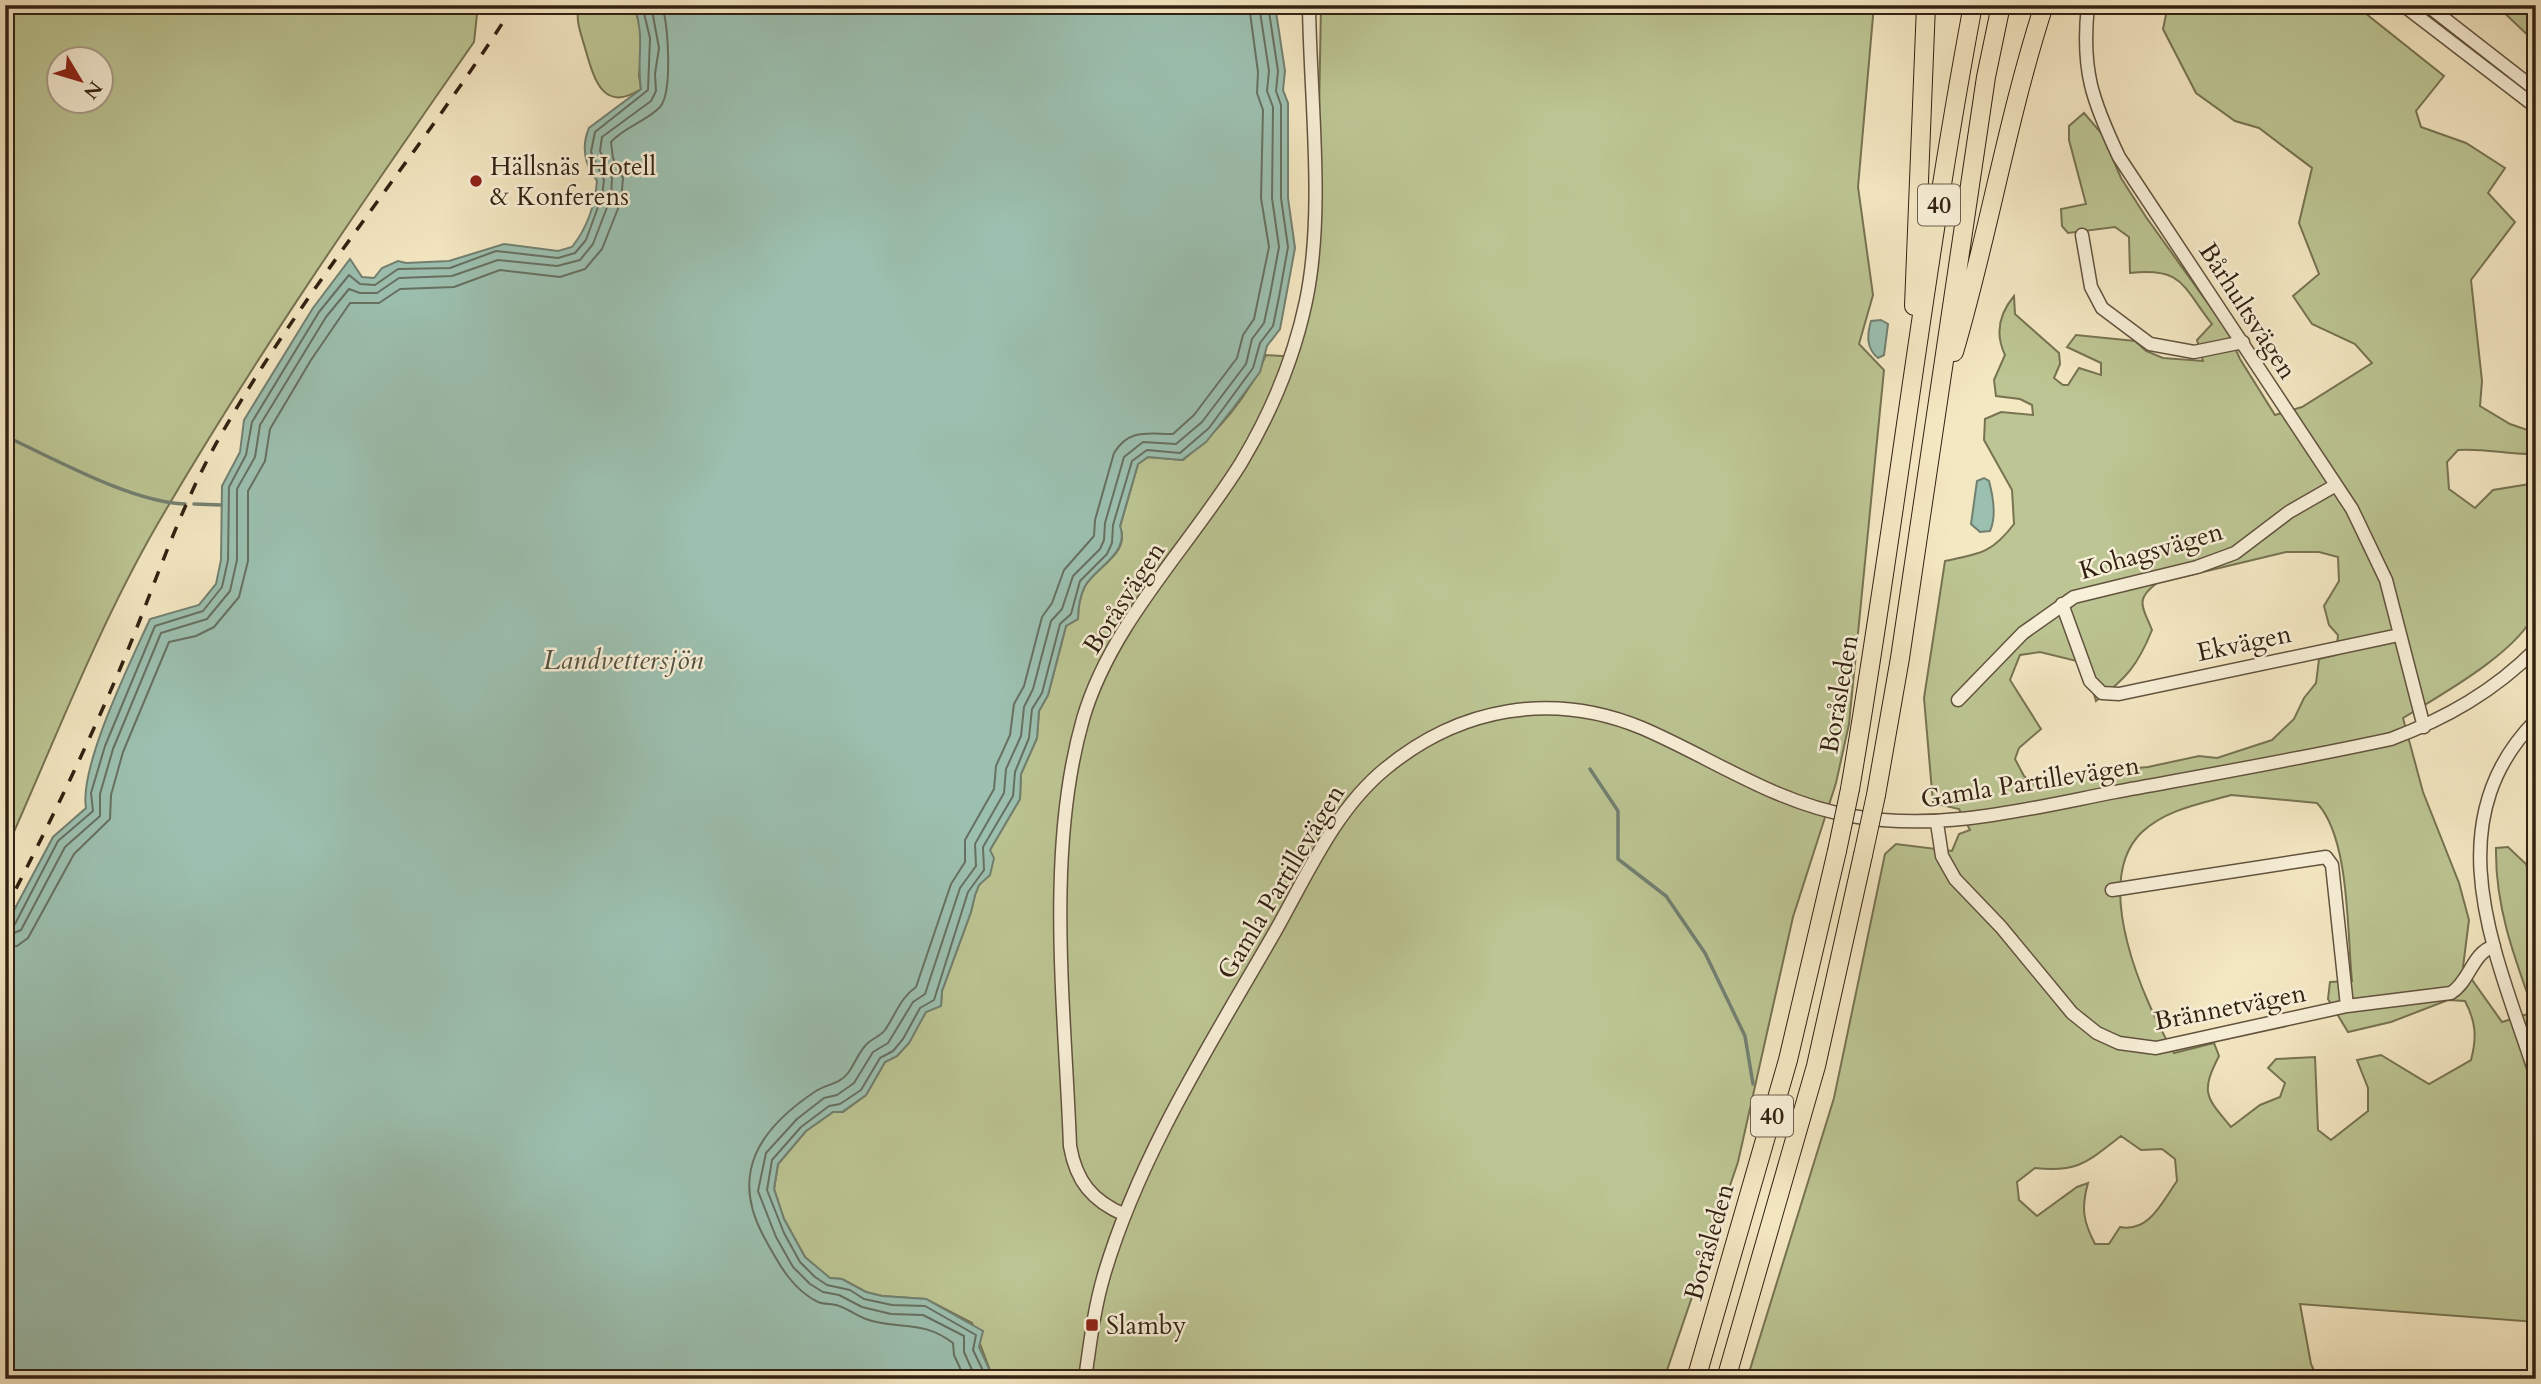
<svg xmlns="http://www.w3.org/2000/svg" width="2541" height="1384" font-family="Cardo,serif">
  <style>
    .green { fill: #bcc593; stroke: #777352; stroke-width: 2; fill-rule: evenodd }
    .water { fill: #9cc0b0; stroke: #728071; stroke-width: 2 }
    .lines { fill: none; stroke-linecap: round; stroke-linejoin: round }
    .shore { stroke: #677061; stroke-width: 2 }
    .stream { stroke: #728071; stroke-width: 3.5 }
    .minor-casing { stroke: #62533e; stroke-width: 15 }
    .highway-casing { stroke: #322112; stroke-width: 20 }
    .minor { stroke: #f8f0d8; stroke-width: 12 }
    .highway { stroke: #f4e8c3; stroke-width: 18 }
    .rail { stroke: #322112; stroke-width: 3.5; stroke-dasharray: 12 12; stroke-linecap: butt }
    .highway-bridge-casing { stroke: #322112; stroke-width: 20; stroke-linecap: butt }
    .highway-bridge { stroke: #f4e8c3; stroke-width: 18 }
    .poi-dot { fill: #8f2418; stroke: #f8f0d8; stroke-width: 2.5 }
    .labels { text-anchor: middle; dominant-baseline: central; stroke-width: 5; stroke-linejoin: round; paint-order: stroke }
    .shield { fill: #f8f0d8; stroke: #6d5f4d; stroke-width: 2 }
    .shield-label { font-size: 24px; font-weight: bold; fill: #322112 }
    .poi-label { font-size: 26px; fill: #322112; stroke: #f8f0d8; text-anchor: start }
    .street-label { font-size: 26px; fill: #322112; stroke: #f8f0d8 }
    .water-label { font-size: 28px; font-style: italic; fill: #525141; stroke: #f8f0d8 }
  </style>
  <rect width="100%" height="100%" fill="#f4e8c3"/>
  <filter id="stains"><feTurbulence type="fractalNoise" baseFrequency=".00286" numOctaves="4"/><feColorMatrix values="0 0 0 0 .2 0 0 0 0 .09 0 0 0 0 .02 0 0 0 .5 -.17"/></filter>
  <radialGradient id="worn" r=".72"><stop offset=".6" stop-color="#630" stop-opacity="0"/><stop offset="1" stop-color="#630" stop-opacity=".3"/></radialGradient>
  <path class="green" d="M5 5H478L474 42C364 200 254 358 157 525 97 629 54 743 5 852ZM60 60H102V102H60Z
    M579 5H634L643 38 639 75 641 89C603 114 594 79 585 48 581 33 575 21 579 5Z
    M1321 5H1874L1858 187 1873 295 1859 344 1884 370 1849 724 1836 783 1793 917 1738 1162 1664 1379H1008L991 1373 972 1323 926 1299 882 1296 866 1292 842 1279 830 1278 819 1271 805 1257 784 1219 774 1189 778 1164 806 1131 833 1112H843L866 1095 885 1062 897 1056 909 1043 926 1011 941 1005 942 991 971 912 975 895 979 885 990 874V850L1020 799 1021 774 1037 738 1039 711 1048 695 1066 626 1078 619C1078 608 1080 596 1085 586 1096 567 1131 553 1120 527L1138 464 1148 457 1183 460C1217 433 1250 395 1266 355L1297 357 1316 274Z
    M2168 5H2355L2444 76 2416 111 2421 127 2466 143 2505 168 2488 193 2515 222 2471 280 2482 381 2480 406 2510 424 2536 433V447L2531 454C2505 454 2483 448 2458 450L2447 462 2449 489 2475 508 2493 490 2536 483C2536 506 2541 596 2535 612 2519 652 2439 696 2403 718L2423 792 2459 883 2469 920 2463 967 2502 1022 2534 1012C2514 957 2495 906 2496 848L2508 847 2526 864 2536 895V1322L2300 1304 2311 1364 2318 1379H1747L1834 1098 1885 854 1896 844 1952 851 1959 834 1970 830 1959 809 1933 803 1924 698 1945 561C1980 554 1992 553 2014 524L2012 490 1984 440 1985 419 2001 412 2033 415 2032 405 2020 399 1996 396 1994 380 2005 355C1995 334 1999 314 2014 296L2015 314 2059 353 2060 364 2054 378 2063 385H2068L2079 368 2101 375V363L2067 347 2076 335 2135 341 2146 351 2163 358 2203 361 2197 340 2212 324C2182 286 2183 267 2130 273L2129 237 2115 227 2068 233 2062 226 2061 209 2086 204 2069 140V126L2084 113 2102 134 2121 178 2146 217 2227 330 2240 359 2275 415 2302 407 2372 363 2355 344 2312 324 2293 296 2319 274 2299 223 2312 168 2259 128 2235 121 2196 93 2163 29ZM2286 552H2319L2338 557 2339 581 2324 606 2329 625 2338 635 2336 655 2319 659 2316 683 2304 698 2294 719 2272 740 2217 758 2199 756 2148 767 2102 771 2037 786 2024 776 2015 759 2019 748 2041 729 2010 680 2020 655 2040 652 2085 663 2096 701C2126 679 2138 665 2152 630 2143 607 2134 600 2157 583ZM2231 795 2317 803C2350 838 2347 933 2352 981L2330 982 2328 999 2348 1032 2391 1022 2448 1000 2465 1001C2476 1022 2477 1037 2471 1060L2429 1084 2381 1055 2357 1060 2368 1088V1111L2331 1140 2318 1130 2315 1057 2276 1059 2268 1068 2285 1083 2280 1097 2260 1105 2231 1127C2206 1097 2200 1093 2219 1056L2214 1043 2174 1053C2144 1002 2090 882 2142 832 2167 809 2200 804 2231 795ZM2121 1136 2141 1150 2162 1149 2175 1159 2177 1181C2162 1202 2149 1233 2120 1227L2109 1244H2095C2083 1221 2081 1208 2088 1183L2077 1187 2037 1216 2019 1200 2017 1182 2035 1168C2079 1173 2088 1161 2121 1136Z
    M2496 5H2536V43Z"/>
  <path class="water" d="M634 5H1275L1285 71 1283 90 1288 103V198L1295 248 1280 329 1267 346 1260 372 1234 407 1206 442 1182 460 1148 457 1138 464 1120 526C1130 553 1096 567 1085 586 1080 596 1078 608 1078 619L1066 626 1048 695 1039 711 1037 738 1021 774 1020 799 990 850 994 858 990 875 979 885 975 895 971 912 942 991 941 1006 926 1012 909 1043 897 1056 885 1062 866 1095 842 1112H833L806 1131 778 1164 774 1189 784 1219 805 1257 830 1278 842 1279 866 1292 882 1296 926 1299 983 1331 979 1347 991 1373 1008 1379H5V927L53 837 86 808C79 766 131 661 150 619L199 605 216 584 221 560 222 486 240 452 244 420 313 308 350 259 362 277 374 278 382 268 398 261 406 263 449 261 504 244 558 251 572 247C587 228 595 205 597 181 584 164 581 147 589 128L641 89C636 57 646 39 634 5Z
    M1881 320 1888 324 1884 355 1878 358C1866 348 1867 335 1871 321Z
    M1984 478 1989 481C1993 496 1997 516 1990 531L1980 532 1971 524 1977 481Z"/>
  <g class="lines">
    <path class="shore" d="M5 928 15 924 58 841 93 811 91 793 105 746 155 626 203 611 222 587 228 560 229 487 246 455 252 422 319 312 349 275 360 284 375 285 398 269 450 268 496 251 558 258 575 253 586 240 602 196 604 180 591 152 595 132 648 90 650 38 642 5
      M5 937 21 930 65 847 100 816V794L113 749 161 633 207 619 230 591 237 560V489L255 457 260 425 326 317 349 289 360 293H377L399 278 452 276 498 260 557 266 580 260 593 244 611 197 612 178 600 151 602 137 651 101 656 91 655 74 659 48 651 5
      M5 947 17 946 28 938 74 854 110 819 111 795 123 752 169 642 196 636 214 627 239 597 248 561V491L265 461 270 429 311 360 350 303H379L400 289 454 287 500 270 560 277 585 269 602 249 621 201 623 178 613 158 611 142C624 127 647 121 660 107 673 92 668 25 662 5
      M965 1379 954 1355 953 1343C924 1321 904 1329 872 1321 859 1318 851 1310 839 1306 832 1303 825 1305 818 1302 791 1289 778 1262 764 1237 729 1173 760 1128 816 1091 827 1084 840 1084 848 1073 854 1065 858 1054 865 1046 870 1039 880 1037 885 1030 896 1014 900 998 916 987L951 884 965 862V840L994 789 996 766 1010 735 1014 704 1024 686 1042 617 1052 603 1064 570 1094 536 1095 520 1114 453C1129 428 1149 434 1173 434L1194 415 1237 358 1243 335 1254 319 1269 247 1261 198 1263 110 1257 93 1258 72 1249 5
      M976 1379 964 1352V1336L923 1315 891 1314 862 1307 839 1295 823 1292 810 1284 793 1267 776 1237 758 1191 766 1153 797 1119 824 1098 837 1095 854 1083 873 1052 888 1043 913 1002 925 994 960 888 976 866 975 844 1004 793 1006 769 1021 736 1024 707 1033 689 1051 621 1062 609 1073 576 1100 549 1104 540 1105 523 1124 457 1143 442 1176 444 1202 422 1246 364 1252 339 1264 323 1270 295 1279 247 1272 198 1273 107 1267 91 1269 71 1259 5
      M987 1379 973 1350 976 1335 925 1306 892 1305 864 1299 850 1290 827 1285 815 1277 800 1262 784 1233 767 1190 772 1160 801 1127 829 1106 840 1104 861 1090 880 1058 893 1051 903 1039 920 1008 934 1000 968 892 984 870 983 847 1013 796 1015 772 1029 738 1032 709 1042 693 1060 624 1071 614 1080 581 1107 554 1112 543 1113 525 1132 461 1147 450 1180 453 1209 428 1253 368 1260 343 1273 326 1279 297 1288 247 1281 198V105L1276 91 1278 71 1268 5"/>
    <path class="stream" d="M5 436C55 459 131 502 185 504
      M194 504 221 505
      M1590 769 1618 811V859L1666 896 1705 953 1745 1036 1753 1084
      M11 905 15 907"/>
    <defs>
      <path id="minor" d="M2088 5C2081 70 2092 100 2119 157L2352 509 2386 580 2424 727
        M2403 5 2536 107
        M2427 5 2536 90
        M2082 235 2091 287 2102 308 2150 344 2194 352 2243 342
        M2062 604 2090 681 2102 693 2119 694 2399 635
        M1958 700 2023 633 2074 597 2197 567 2235 553 2289 512 2336 485
        M2536 720C2432 825 2498 958 2536 1076
        M1937 823 1942 856 1955 879 2001 927 2072 1013 2097 1033 2119 1043 2156 1048 2347 1006 2451 993C2470 981 2472 953 2494 946
        M2112 890 2326 857 2332 865 2347 1006
        M1125 1215C1092 1201 1076 1181 1070 1146 1065 1009 1045 852 1083 719 1111 623 1189 547 1241 463 1271 413 1294 358 1306 301 1325 211 1310 98 1309 5
        M1085 1379C1090 1344 1094 1309 1104 1275 1140 1153 1213 1040 1276 930 1307 875 1335 810 1385 769 1460 707 1552 691 1642 728 1712 758 1775 803 1852 816 1941 832 2027 809 2115 792 2207 775 2299 759 2391 739 2447 718 2494 691 2536 649"/>
      <path id="highway" d="M1914 306 1926 5
        M1954 352C1988 237 2007 119 2044 5
        M1850 789C1895 528 1924 265 1973 5
        M1876 795 1900 658 1986 77 2001 5
        M1696 1379 1788 1060 1837 851
        M1726 1379 1816 1066 1863 855"/>
    </defs>
    <use href="#minor" class="minor-casing"/>
    <use href="#highway" class="highway-casing"/>
    <use href="#minor" class="minor"/>
    <use href="#highway" class="highway"/>
    <path class="rail" d="M5 910C48 827 89 743 125 657 156 582 181 504 222 433 308 283 422 151 514 5"/>
    <defs>
      <path id="highway-bridge" d="M1837 851 1850 789
        M1863 855 1876 795"/>
    </defs>
    <use href="#highway-bridge" class="highway-bridge-casing"/>
    <use href="#highway-bridge" class="highway-bridge"/>
  </g>
  <g class="poi-dot">
    <circle cx="476" cy="181" r="7"/>
    <rect x="1085" y="1318" width="14" height="14" rx="3.5"/>
  </g>
  <g class="labels">
    <g class="shield">
      <rect x="1918" y="184.5" width="42" height="41" rx="5"/>
      <rect x="1751" y="1095.5" width="42" height="41" rx="5"/>
    </g>
    <g class="shield-label">
      <text x="1939" y="205">40</text>
      <text x="1772" y="1116">40</text>
    </g>
    <g class="poi-label">
      <text x="490" y="166">Hällsnäs Hotell<tspan x="490" dy="30">&amp; Konferens</tspan></text>
      <text x="1106" y="1325">Slamby</text>
    </g>
    <g class="street-label">
      <text transform="translate(2248 311) rotate(57)">Bårhultsvägen</text>
      <text transform="translate(2151 551) rotate(-16)">Kohagsvägen</text>
      <text transform="translate(1124 598) rotate(-57)">Boråsvägen</text>
      <text transform="translate(2244 643) rotate(-12)">Ekvägen</text>
      <text transform="translate(1839 694) rotate(-80)">Boråsleden</text>
      <text transform="translate(2030 782) rotate(-9)">Gamla Partillevägen</text>
      <text transform="translate(1281 882) rotate(-59)">Gamla Partillevägen</text>
      <text transform="translate(2230 1007) rotate(-11)">Brännetvägen</text>
      <text transform="translate(1709 1242) rotate(-74)">Boråsleden</text>
    </g>
    <g class="water-label">
      <text x="623" y="660">Landvettersjön</text>
    </g>
  </g>
  <rect width="2541" height="1384" fill="none" stroke="#f4e8c3" stroke-width="28"/>
  <rect x="7" y="7" width="2527" height="1370" fill="none" stroke="#322112" stroke-width="3.5"/>
  <rect x="14" y="14" width="2513" height="1356" fill="none" stroke="#322112" stroke-width="2"/>
  <g transform="translate(80 80) rotate(128)"><circle r="33" fill="#f8f0d8" stroke="#a99d89" stroke-width="2"/>
  <path d="M0-5L12 26L0 18L-12 26Z" fill="#8f2418"/>
  <text y="-10" font-size="19" font-weight="bold" text-anchor="middle" fill="#322112">N</text>
  </g>
  <rect width="100%" height="100%" filter="url(#stains)"/>
  <rect width="100%" height="100%" fill="url(#worn)"/>
</svg>
